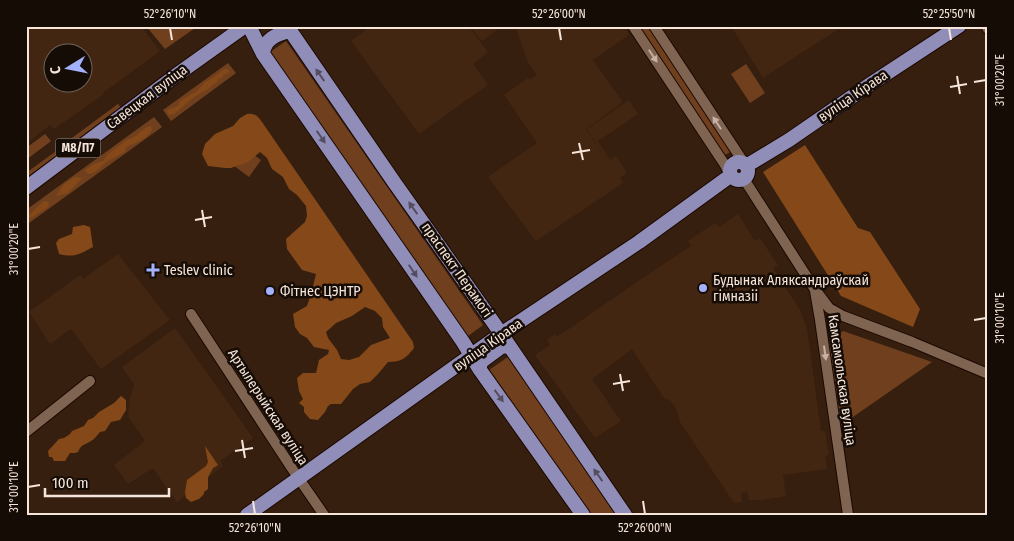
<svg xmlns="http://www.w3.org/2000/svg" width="1014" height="541" font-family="'Fira Sans Condensed',sans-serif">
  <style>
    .built { fill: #432611; fill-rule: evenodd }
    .green { fill: #70401e }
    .forest { fill: #854819; fill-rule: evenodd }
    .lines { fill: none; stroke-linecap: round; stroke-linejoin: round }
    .minor-casing { stroke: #1c0800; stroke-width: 12 }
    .major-casing { stroke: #1c0800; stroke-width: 16 }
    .minor { stroke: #806452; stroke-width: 10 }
    .major { stroke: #908eb8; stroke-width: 14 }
    .oneway { fill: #c6b1a4 }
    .oneway2 { fill: #534d5f }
    .ticks { fill: none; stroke: #f5e5db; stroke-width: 2 }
    .poi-dot { fill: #a3b2fd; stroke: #160c06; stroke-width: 2 }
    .labels { text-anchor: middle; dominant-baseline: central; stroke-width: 5; stroke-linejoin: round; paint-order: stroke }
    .shield { fill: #160c06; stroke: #b2a49b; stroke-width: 1 }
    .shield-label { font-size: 12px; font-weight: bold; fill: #f5e5db }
    .street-label { font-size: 14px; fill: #f5e5db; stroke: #160c06 }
    .poi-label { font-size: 14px; fill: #f5e5db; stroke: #160c06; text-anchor: start }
    .neatline { fill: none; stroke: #f5e5db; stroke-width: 2 }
    .ticks-label { font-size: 12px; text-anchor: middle; fill: #f5e5db }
  </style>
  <rect width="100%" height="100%" fill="#361f0f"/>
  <path class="built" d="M26 26H141L160 51 103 93 104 94 54 129 50 125 26 144ZM52 52H82V82H52Z
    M371 26H468L488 52 473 64 488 85 419 134 351 41Z
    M469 26H502L482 41Z
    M514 26H624L629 35 593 60 623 102 586 129 611 166 587 129 629 100 638 114 598 141 610 160 616 156 627 173 620 178 623 183 536 241 488 177 537 143 504 95 528 78 530 80 537 75 528 62 516 29Z
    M731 26H843L763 78Z
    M738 214 755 241 760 238 778 265 773 268 800 310 807 329 821 431H825L829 455 825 456 827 469 783 475 786 496 763 500H749L747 491 741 493 742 502 734 503 680 422 677 410 671 401 664 398 632 349 592 379 621 421 595 438 535 355 550 345 547 340 555 334 557 337 653 271 691 246 688 241 715 223 719 227Z
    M118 254 170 320 101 369 71 329 50 344 29 312 80 275 83 279Z
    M175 328 253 438 220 461 223 466 177 502 153 468 128 484 114 465 145 441 128 416 130 398 134 384 122 367Z"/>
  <path class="green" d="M146 26H198L165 49Z
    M639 26H649L732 151 725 155Z
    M286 41 483 325 464 339 269 53Z
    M228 63 236 73 171 121 163 110Z
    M746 64 765 93 750 103 731 74Z
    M118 104 122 109 69 149 65 143Z
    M154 117 162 127 29 223 26 220V210Z
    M45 134 51 141 26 160V148Z
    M237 143 261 160 249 177 225 159Z
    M59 149 63 154 26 180V173Z
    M843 331 932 362 840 426 829 344Z
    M508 357 617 515H590L489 370Z"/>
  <path class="forest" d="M224 69H228L229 72 223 75 222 78 218 79 217 82 208 89 194 97 174 114 168 115 167 110 178 106 180 101 197 91 205 82 213 78Z
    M247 114C255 113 258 116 262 122L413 342 414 348C406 358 402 362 388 362L378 374 370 382 360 384 353 389 341 404H331L328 406 325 412 318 420 310 419 304 412V407L299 403 303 399 299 391 297 378 303 373H316L319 360 328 354 329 350 314 347 307 338 300 334 295 327 293 314 307 306 312 291 316 274 302 270 287 249 286 239 305 222 307 216 306 206 297 195 289 189 283 177 272 169 267 158 260 152 248 162 231 168H225L208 166 202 154 205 144 215 134 233 126 240 118ZM365 307 375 311 382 318 383 327 390 338 371 345 359 357 349 360 341 359 337 350 328 338 326 332 336 323 352 316Z
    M151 126 152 130C146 139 136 143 126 147L125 152 106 162 99 169 91 174 87 173 85 170 94 164 103 161 108 154 125 141 136 136 145 128Z
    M805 145 858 228 870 232 920 309 913 327 841 296 763 172Z
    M75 177 82 178 68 193 56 196 64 184Z
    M44 201 49 202 48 207 31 218 28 216Z
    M84 225 90 227 93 247C80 254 74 258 59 254L56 243 59 239 72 234 73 227Z
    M121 396 126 400V410L120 420 111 422 105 431 100 432C97 435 95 439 91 441 85 445 81 444 78 452L75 453H70L65 461H54L52 457H49L48 451 59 439 64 438 70 434 72 431 84 426 88 420 93 418 99 412 114 403Z
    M205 446 218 465 213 468 208 477V489L204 492V494L199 499 191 502 186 498 185 492 187 480 206 466 208 462Z"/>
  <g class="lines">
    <defs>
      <path id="minor" d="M633 26 725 165 729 173
        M654 26 744 163
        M986 26 988 29
        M744 179 814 288 829 308 843 316 912 342 988 374
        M815 291 820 320 848 515
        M191 314 293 470 324 515
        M26 432 90 381"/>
      <path id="major" d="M249 26 263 54 463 342 480 370 583 515
        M287 26 394 182 493 322 625 515
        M263 54C264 39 277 34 290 31
        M730 171a9 9 0 1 1 18 0a9 9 0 1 1-18 0Z
        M746 166 789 140 869 85 959 26
        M26 188 175 76 245 26
        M480 370V365L482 361 501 347 506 346 510 348
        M247 515 501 334 639 242 730 176"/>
    </defs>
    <use href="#minor" class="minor-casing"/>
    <use href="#major" class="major-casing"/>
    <use href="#minor" class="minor"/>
    <use href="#major" class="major"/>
  </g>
  <defs><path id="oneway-solid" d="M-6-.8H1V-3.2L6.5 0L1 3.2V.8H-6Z" transform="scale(1.25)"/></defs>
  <g class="oneway">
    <use href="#oneway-solid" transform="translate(653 56) rotate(56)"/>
    <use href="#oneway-solid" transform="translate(717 123) rotate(-123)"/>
    <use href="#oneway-solid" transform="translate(825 353) rotate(82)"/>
  </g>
  <g class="oneway2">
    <use href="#oneway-solid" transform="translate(320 75) rotate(-125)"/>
    <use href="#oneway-solid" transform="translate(321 137) rotate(55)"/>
    <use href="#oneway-solid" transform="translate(413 208) rotate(-125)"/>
    <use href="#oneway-solid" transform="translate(413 271) rotate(56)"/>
    <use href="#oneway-solid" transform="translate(499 396) rotate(54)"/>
    <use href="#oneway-solid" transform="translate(598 475) rotate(-125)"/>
  </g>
  <path class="ticks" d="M170 28 172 40M559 28 561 40M949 28 951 40M957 76 960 94M974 82 986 80M950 87 967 84M579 143 583 160M572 153 590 150M202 210 205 227M195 220 212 217M28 249 40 247M974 320 986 318M620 374 623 391M613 384 630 381M242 440 245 458M235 451 253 448M28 487 40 485M253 501 255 514M643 501 645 514"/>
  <g class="poi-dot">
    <path d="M150.5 262.5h5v5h5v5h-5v5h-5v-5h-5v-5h5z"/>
    <circle cx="703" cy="288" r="5"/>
    <circle cx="270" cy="291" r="5"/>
  </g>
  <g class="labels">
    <rect class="shield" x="55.5" y="138.5" width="45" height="19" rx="4"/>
    <g class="shield-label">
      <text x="78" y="148">М8/П7</text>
    </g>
    <g class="street-label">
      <text transform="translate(853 96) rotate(-34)">вуліца Кірава</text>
      <text transform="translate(147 97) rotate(-37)">Савецкая вуліца</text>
      <text transform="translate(457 270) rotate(55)">праспект Перамогі</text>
      <text transform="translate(488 345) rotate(-35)">вуліца Кірава</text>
      <text transform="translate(842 380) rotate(82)">Камсамольская вуліца</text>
      <text transform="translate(268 407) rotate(57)">Артылерыйская вуліца</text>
    </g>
    <g class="poi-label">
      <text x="164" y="270">Teslev clinic</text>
      <text x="713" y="280">Будынак Аляксандраўскай<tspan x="713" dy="16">гімназіі</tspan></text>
      <text x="280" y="291">Фітнес ЦЭНТР</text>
    </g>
  </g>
  <rect width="1014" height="541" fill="none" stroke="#160c06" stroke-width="55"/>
  <g transform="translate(68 68) rotate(260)"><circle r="24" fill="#160c06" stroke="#6f635b"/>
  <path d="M0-4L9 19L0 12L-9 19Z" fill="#a3b2fd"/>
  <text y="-8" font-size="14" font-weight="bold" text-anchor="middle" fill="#f5e5db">С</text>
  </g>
  <path d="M45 488v8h124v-8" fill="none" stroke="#f5e5db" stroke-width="2.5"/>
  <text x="52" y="488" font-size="15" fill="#f5e5db" stroke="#160c06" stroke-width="4" paint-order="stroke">100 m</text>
  <rect x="28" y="28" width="958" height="486" class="neatline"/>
  <g class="ticks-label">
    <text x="170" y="18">52°26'10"N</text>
    <text x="559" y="18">52°26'00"N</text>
    <text x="949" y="18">52°25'50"N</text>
    <text transform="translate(1000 80) rotate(-90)" y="4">31°00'20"E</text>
    <text transform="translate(14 249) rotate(-90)" y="4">31°00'20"E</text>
    <text transform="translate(1000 318) rotate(-90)" y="4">31°00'10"E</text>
    <text transform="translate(14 487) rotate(-90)" y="4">31°00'10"E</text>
    <text x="255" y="532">52°26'10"N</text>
    <text x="645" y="532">52°26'00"N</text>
  </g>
</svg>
